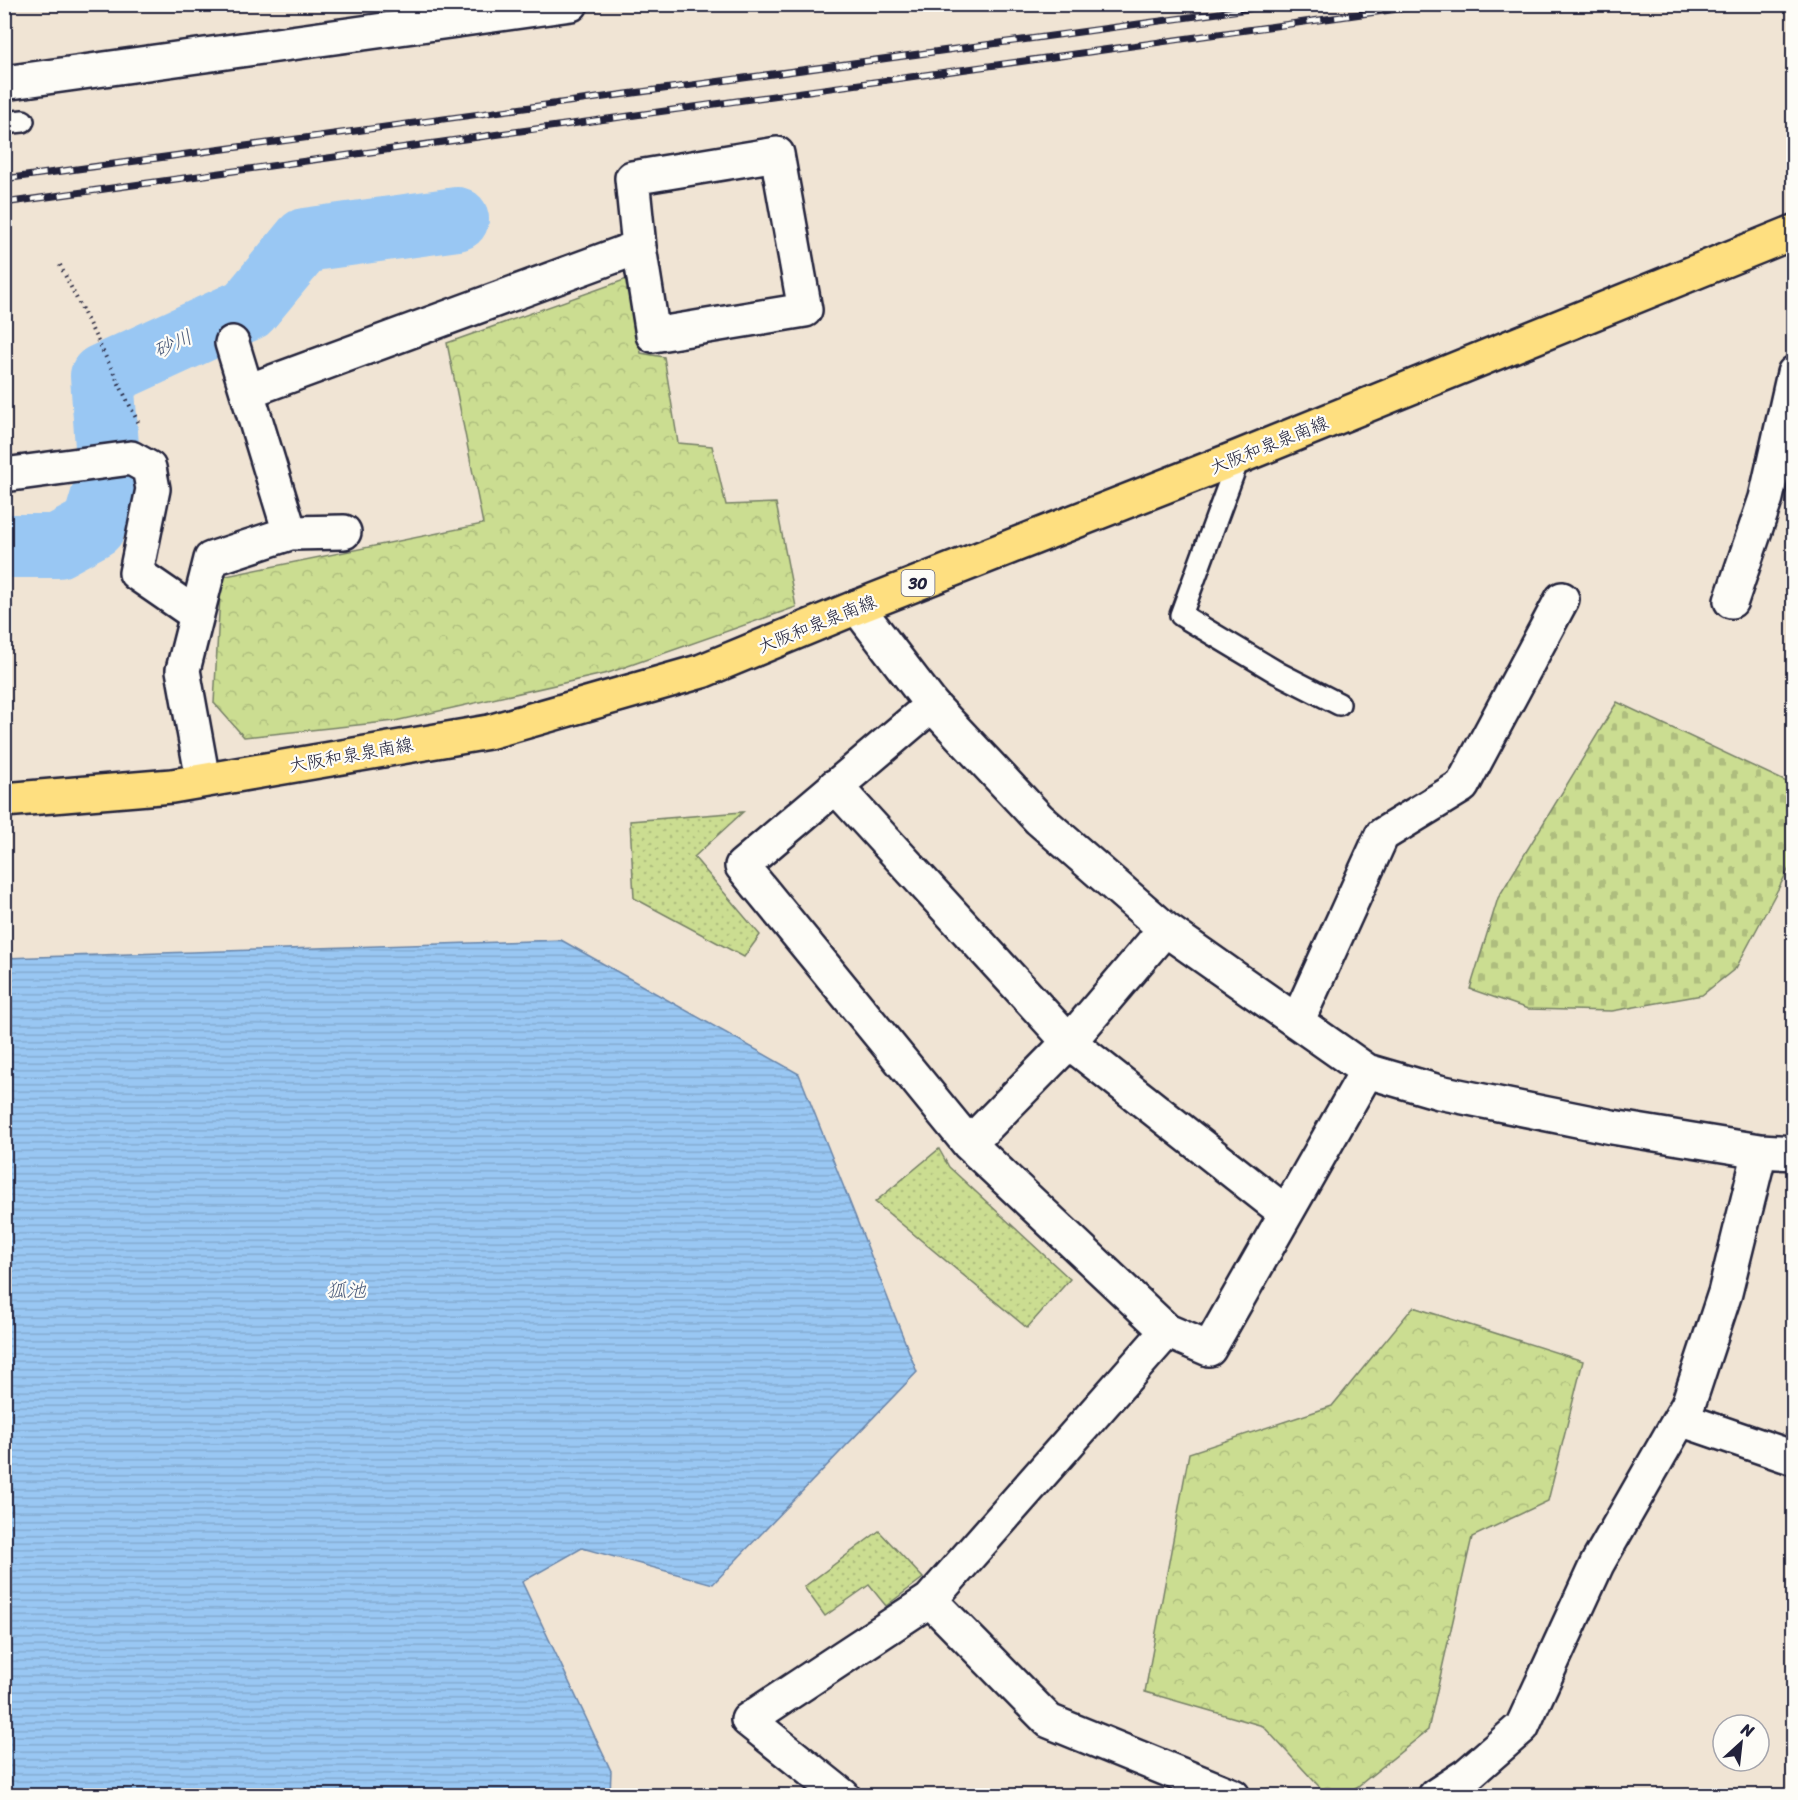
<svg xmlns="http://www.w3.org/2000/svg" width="1798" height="1800" font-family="Sriracha,'Klee One',sans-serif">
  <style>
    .grass { fill: url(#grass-dots); stroke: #768066; stroke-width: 1.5 }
    .forest { fill: url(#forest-crowns); stroke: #768066; stroke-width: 1.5 }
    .cemetery { fill: url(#cemetery-stones); stroke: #768066; stroke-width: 1.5 }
    .water { fill: url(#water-rules); stroke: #6985a9; stroke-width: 1.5 }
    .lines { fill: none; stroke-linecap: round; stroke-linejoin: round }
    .river { stroke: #99c7f3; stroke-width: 64 }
    .service-casing { stroke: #22223b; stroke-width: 26 }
    .minor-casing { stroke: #22223b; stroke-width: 38 }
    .tertiary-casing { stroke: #22223b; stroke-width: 38 }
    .primary-casing { stroke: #22223b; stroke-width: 38 }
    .path { stroke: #22223b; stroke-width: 4; stroke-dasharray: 1.5 4.5; stroke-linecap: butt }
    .service { stroke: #fdfcf7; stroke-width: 21 }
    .minor { stroke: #fdfcf7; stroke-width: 33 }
    .tertiary { stroke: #fdfcf7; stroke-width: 33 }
    .primary { stroke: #fedf80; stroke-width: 33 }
    .rail-casing { stroke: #22223b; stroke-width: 7 }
    .rail { stroke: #fdfcf7; stroke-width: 4.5; stroke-dasharray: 14; stroke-linecap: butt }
    .labels { text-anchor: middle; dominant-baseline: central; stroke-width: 4.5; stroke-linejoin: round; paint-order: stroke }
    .shield { fill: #fdfcf7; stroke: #646373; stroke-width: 1.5 }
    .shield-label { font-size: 16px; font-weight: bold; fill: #22223b }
    .street-label { font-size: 18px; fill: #22223b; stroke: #fdfcf7 }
    .water-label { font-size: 20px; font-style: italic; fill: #4c5c7b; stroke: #fdfcf7 }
  </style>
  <defs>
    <pattern id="grass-dots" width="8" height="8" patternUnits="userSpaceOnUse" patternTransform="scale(1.5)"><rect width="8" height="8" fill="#cbdd91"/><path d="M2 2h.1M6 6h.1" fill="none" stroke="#aebd7e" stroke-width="1.8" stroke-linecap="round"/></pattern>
    <pattern id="forest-crowns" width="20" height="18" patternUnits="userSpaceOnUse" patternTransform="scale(1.5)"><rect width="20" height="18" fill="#cbdd91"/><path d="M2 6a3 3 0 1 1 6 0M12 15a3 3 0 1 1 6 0" fill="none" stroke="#aebd7e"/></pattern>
    <pattern id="cemetery-stones" width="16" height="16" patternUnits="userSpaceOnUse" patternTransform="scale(1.5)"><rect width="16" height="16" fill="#cbdd91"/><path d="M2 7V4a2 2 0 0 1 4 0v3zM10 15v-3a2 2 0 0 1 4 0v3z" fill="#aebd7e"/></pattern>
    <pattern id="water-rules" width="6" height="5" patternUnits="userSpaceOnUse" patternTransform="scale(1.5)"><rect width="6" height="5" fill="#99c7f3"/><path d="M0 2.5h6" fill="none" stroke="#84abd1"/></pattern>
  </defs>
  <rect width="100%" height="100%" fill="#f0e4d4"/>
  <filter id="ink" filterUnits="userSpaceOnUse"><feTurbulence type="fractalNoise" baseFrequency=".0167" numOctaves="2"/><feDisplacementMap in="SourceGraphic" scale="12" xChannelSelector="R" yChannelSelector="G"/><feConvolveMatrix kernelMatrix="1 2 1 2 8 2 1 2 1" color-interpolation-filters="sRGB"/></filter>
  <g filter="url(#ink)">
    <path class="grass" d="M743 812 694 857 760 935 744 957 634 898 630 821Z
      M939 1149 949 1167 1070 1279 1027 1328 875 1202Z
      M879 1531 923 1578 886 1606 869 1585 825 1616 804 1587Z"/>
    <path class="forest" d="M627 279 641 353 664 357 678 443 712 446 726 505 776 503 796 607 608 673 395 721 244 737 214 703 221 577 483 524 447 343Z
      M1413 1307 1583 1361 1548 1501 1472 1537 1428 1730 1347 1795H1327L1263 1726 1145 1692 1189 1453 1332 1406Z"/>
    <path class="cemetery" d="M1617 702 1793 785V861L1736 968 1702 995 1612 1011 1528 1009 1470 989 1498 898Z"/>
    <path class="water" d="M561 940 799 1074 917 1372 713 1584 582 1548 522 1582 611 1771 610 1795H5V958Z"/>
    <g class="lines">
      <path class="river" d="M4 546H57L94 526 109 475 102 376 248 309 305 240 457 219"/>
      <defs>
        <path id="service" d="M4 123 23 121
          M1239 457 1181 615 1278 673 1339 704"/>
        <path id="minor" d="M777 154 805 310 653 335 639 247 632 178Z
          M232 343 290 533
          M248 391 639 247
          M4 475 131 458 149 468 153 489 136 573 197 615
          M1731 601 1766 498 1794 373
          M857 607 932 705 1039 819 1165 929 1367 1071 1439 1092 1612 1127 1760 1151 1794 1153
          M932 705 742 866 969 1144 1167 1331 1209 1349 1367 1071
          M203 780 183 670 211 559 290 533 344 532
          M835 786 1069 1042 1286 1213
          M1297 1022 1382 835 1462 786 1562 599
          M969 1144 1069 1042 1165 929
          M1680 1419 1794 1458
          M930 1600 1049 1721 1233 1796
          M843 1796 748 1720 930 1600 1167 1331
          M1435 1796 1467 1775 1522 1727 1597 1564 1688 1405 1725 1293 1760 1151"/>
        <path id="tertiary" d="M4 83 571 4"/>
        <path id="primary" d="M4 800 172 786 489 732 702 671 857 607 1239 457 1794 232"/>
      </defs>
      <use href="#service" class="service-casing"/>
      <use href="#minor" class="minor-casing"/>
      <use href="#tertiary" class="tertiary-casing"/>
      <use href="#primary" class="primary-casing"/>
      <path class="path" d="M60 265 140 426"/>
      <use href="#service" class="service"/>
      <use href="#minor" class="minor"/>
      <use href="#tertiary" class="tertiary"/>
      <use href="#primary" class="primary"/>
      <defs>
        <path id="rail" d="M4 179 1285 4
          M4 203 1434 4"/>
      </defs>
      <use href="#rail" class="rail-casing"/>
      <use href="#rail" class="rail"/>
    </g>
  </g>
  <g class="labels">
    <rect class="shield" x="901.5" y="570" width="33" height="26" rx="4.5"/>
    <g class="shield-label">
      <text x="918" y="583">30</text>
    </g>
    <g class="street-label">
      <text transform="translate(1269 445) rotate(-22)">大阪和泉泉南線</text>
      <text transform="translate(817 624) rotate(-22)">大阪和泉泉南線</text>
      <text transform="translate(351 755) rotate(-10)">大阪和泉泉南線</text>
    </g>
    <g class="water-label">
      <text transform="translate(173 344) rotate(-25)">砂川</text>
      <text x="346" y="1290">狐池</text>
    </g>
  </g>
  <rect width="1798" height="1800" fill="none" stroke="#fdfcf7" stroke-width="24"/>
  <rect x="12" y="12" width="1774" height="1776" fill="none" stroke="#22223b" stroke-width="2" filter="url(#ink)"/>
  <g transform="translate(1741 1743) rotate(27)"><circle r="28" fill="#fdfcf7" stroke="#a5a5ac" stroke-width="1.5"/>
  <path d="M0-4.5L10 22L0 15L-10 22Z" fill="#22223b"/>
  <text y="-9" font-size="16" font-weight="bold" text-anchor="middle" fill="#22223b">N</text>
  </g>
</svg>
